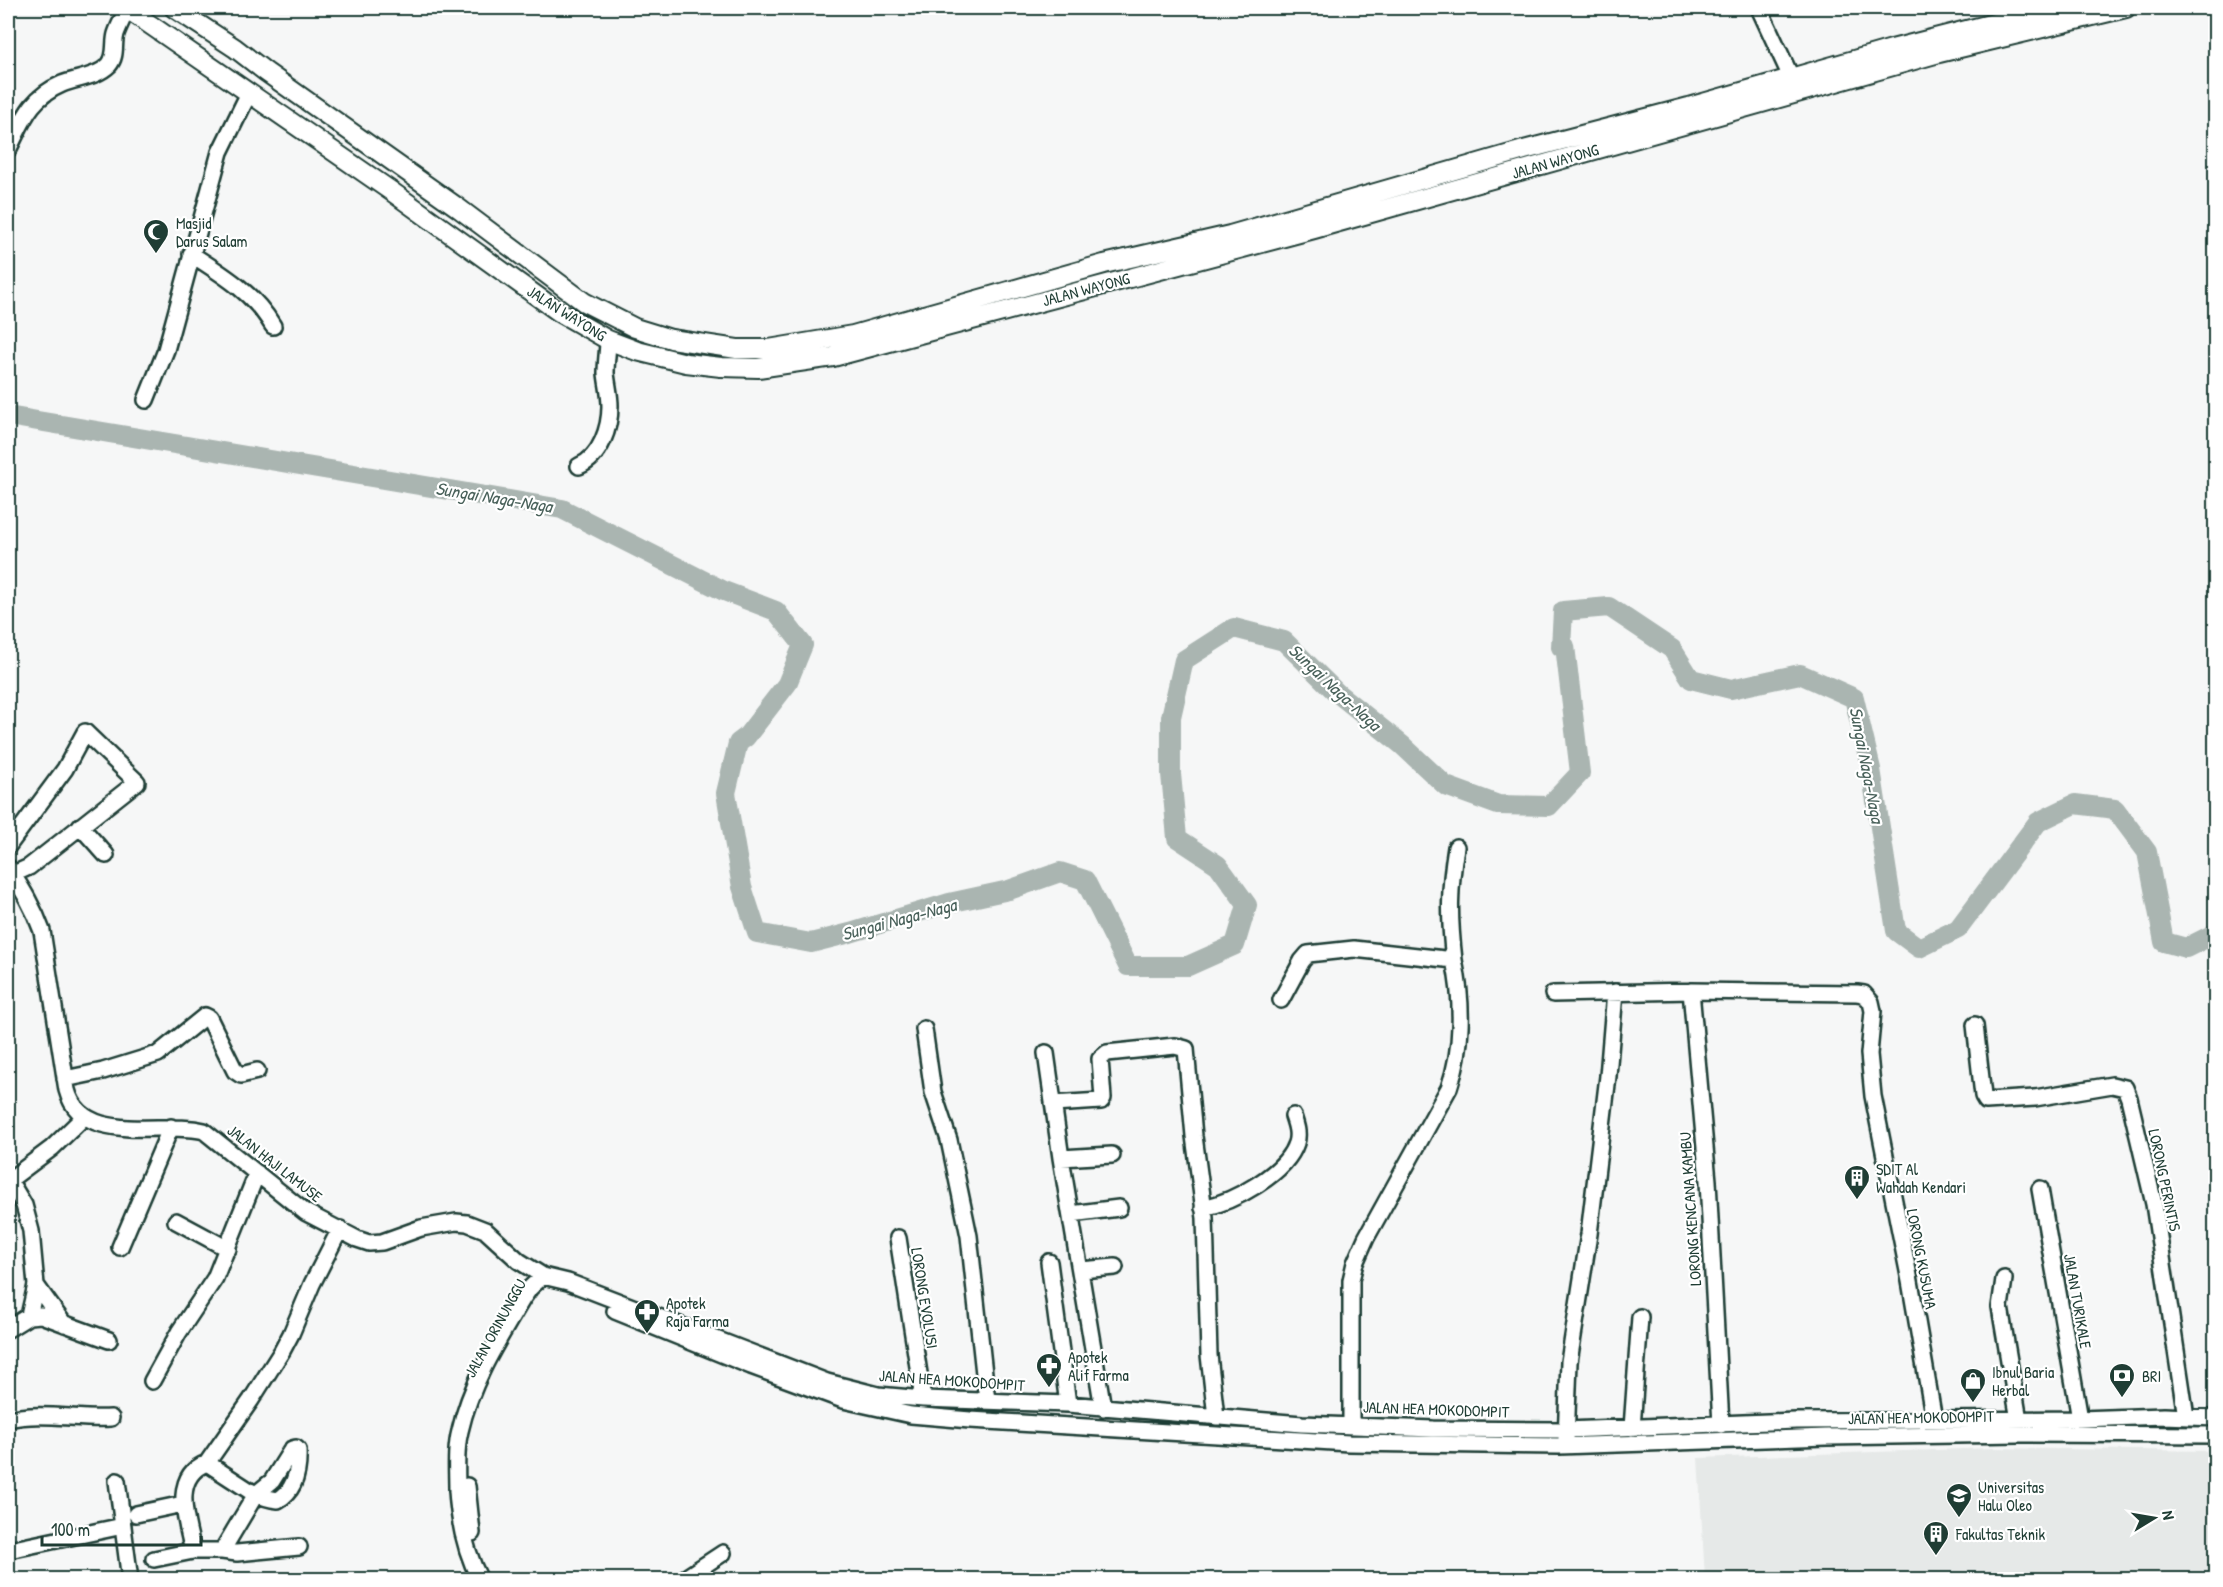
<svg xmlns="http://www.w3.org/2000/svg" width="2223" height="1587" font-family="'Patrick Hand',sans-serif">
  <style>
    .built { fill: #e6e9e8 }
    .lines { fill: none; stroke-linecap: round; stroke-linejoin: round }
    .river { stroke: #aab5b1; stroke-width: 20 }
    .minor-casing { stroke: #1f3d34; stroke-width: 20 }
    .major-casing { stroke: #1f3d34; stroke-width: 22 }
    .minor { stroke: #fff; stroke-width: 15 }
    .major { stroke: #fff; stroke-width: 18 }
    .labels { text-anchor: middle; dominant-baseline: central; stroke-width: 4.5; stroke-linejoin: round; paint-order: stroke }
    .street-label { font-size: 16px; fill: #1f3d34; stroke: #fff }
    .poi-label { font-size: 16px; fill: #1f3d34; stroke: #fff; text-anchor: start }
    .water-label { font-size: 18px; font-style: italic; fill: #49615a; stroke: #fff }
  </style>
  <rect width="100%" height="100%" fill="#f6f7f7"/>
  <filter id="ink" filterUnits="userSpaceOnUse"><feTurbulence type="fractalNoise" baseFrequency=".0167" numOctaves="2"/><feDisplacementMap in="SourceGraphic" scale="12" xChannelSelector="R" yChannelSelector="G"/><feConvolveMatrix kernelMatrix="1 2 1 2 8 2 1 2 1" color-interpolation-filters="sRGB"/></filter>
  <g filter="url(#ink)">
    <path class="built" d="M1993 1448 2215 1451V1579H1705L1698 1458Z"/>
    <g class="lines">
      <path class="river" d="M8 416 562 509 724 591 776 611 803 645 787 684 746 737 738 743 726 793 742 887 757 933 811 943 850 933 949 903 1009 890 1060 872 1085 880 1128 966H1188L1235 945 1247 905 1218 865 1177 838 1171 774V717L1184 660 1234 628 1284 641 1336 692 1402 745 1446 786 1498 805 1549 806 1580 773 1565 646 1561 647 1563 611 1609 607 1672 649 1691 679 1731 689 1800 674 1854 698 1871 769 1896 931 1919 948 1958 929 2038 822 2075 804 2115 809 2147 852 2164 942 2186 948 2216 933"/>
      <defs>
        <path id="minor" d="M1759 8 1791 77
          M8 150C23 121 29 98 62 84 77 78 97 77 109 65 117 56 113 44 116 34 119 25 124 17 127 8
          M191 254C222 274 254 293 273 326
          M146 400 166 350 220 152 249 93
          M579 466C601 457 610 427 610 406 610 394 607 384 606 373 606 362 608 350 608 340
          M80 826 106 855
          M8 846 65 769 85 732 137 782 29 867 18 872H11
          M8 867C22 889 33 906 42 931L67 1090C82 1147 163 1120 204 1131L305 1212 357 1239 369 1243 382 1242 421 1228 456 1222 467 1223 485 1230 519 1261 543 1276 568 1282 827 1382 878 1395 923 1399 1068 1404 1302 1424 1433 1429 1566 1430 1796 1421 2080 1419 2164 1416 2216 1418
          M1454 960C1449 917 1449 890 1456 847
          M1691 991 1708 1181 1721 1425
          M1553 994 1691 991 1857 993 1864 994 1871 1002 1873 1011 1869 1054 1873 1096 1910 1281 1934 1420
          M1281 1000 1302 961 1308 954 1354 949 1454 960C1463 1002 1463 1048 1449 1088L1366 1238 1355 1263 1351 1280V1425
          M1975 1025 1983 1096 1986 1101 2035 1098 2112 1085 2125 1088 2129 1098 2154 1204 2186 1417
          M924 1029 933 1092 949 1140 969 1236 987 1401
          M1046 1053 1061 1158 1103 1408
          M65 1079 103 1071 158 1054 205 1016 209 1018 235 1071 241 1075 257 1071
          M1053 1104 1101 1101 1103 1098 1100 1059 1107 1053 1175 1046 1186 1049 1194 1136 1205 1218 1209 1355 1216 1417
          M1061 1158 1112 1155
          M9 1180 24 1205 31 1231 36 1285 29 1316
          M8 1181 52 1148 84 1117
          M2040 1189 2080 1419
          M1203 1208C1233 1202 1286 1174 1296 1143 1299 1134 1296 1125 1293 1116
          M1071 1214 1119 1208
          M176 1221 228 1249
          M898 1238 923 1399
          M120 1247 171 1127
          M1049 1262 1068 1404
          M1081 1270 1115 1267
          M2004 1279 2000 1307 2019 1420
          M36 1285 64 1324
          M615 1311 751 1366 843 1400 911 1415 970 1420 1349 1443 1559 1446 1827 1437 2020 1434 2216 1435
          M8 1329 29 1316 41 1315 109 1340
          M152 1381 179 1332 215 1278 257 1173
          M8 1419C42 1411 76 1420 111 1418
          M1632 1428 1640 1317
          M1566 1440 1569 1362 1589 1234 1608 1076 1615 992
          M117 1481 130 1580
          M467 1486 472 1533
          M136 1514 183 1504
          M9 1550 123 1526
          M193 1551C187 1523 170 1476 207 1463L251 1400 282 1351 291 1334 312 1284 340 1229
          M222 1551 237 1553 299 1547
          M154 1559 193 1551H222L256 1494 272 1481 292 1449 296 1448 298 1450C299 1470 296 1490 278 1500 267 1499 260 1496 250 1491L207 1463
          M480 1580C465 1551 459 1522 457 1491 457 1471 455 1450 460 1431 471 1382 498 1340 523 1298L530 1288 543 1276
          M682 1580 723 1553"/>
        <path id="major" d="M126 8 391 191 559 312 608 340 637 351 686 363 721 367 758 368 833 357 1314 229 1939 53 2126 8
          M174 8 235 48 266 72 457 207 584 302 635 328 671 339 737 349H769L853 335 1104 264 1230 235 1524 150 1689 107 1892 49 2053 8"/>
      </defs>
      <use href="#minor" class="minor-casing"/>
      <use href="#major" class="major-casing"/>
      <use href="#minor" class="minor"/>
      <use href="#major" class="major"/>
    </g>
  </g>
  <defs>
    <symbol id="mosque-pin" viewBox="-11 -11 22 30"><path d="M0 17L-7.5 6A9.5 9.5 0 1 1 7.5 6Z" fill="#1f3d34" stroke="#fff"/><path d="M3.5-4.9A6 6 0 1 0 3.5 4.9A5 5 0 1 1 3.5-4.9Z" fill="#fff"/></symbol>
    <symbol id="building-pin" viewBox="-11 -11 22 30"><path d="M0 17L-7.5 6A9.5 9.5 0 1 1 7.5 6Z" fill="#1f3d34" stroke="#fff"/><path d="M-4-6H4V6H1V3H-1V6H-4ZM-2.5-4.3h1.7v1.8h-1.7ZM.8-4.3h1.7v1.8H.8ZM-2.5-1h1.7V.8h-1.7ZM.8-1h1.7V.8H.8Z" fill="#fff"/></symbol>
    <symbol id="pharmacy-pin" viewBox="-11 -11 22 30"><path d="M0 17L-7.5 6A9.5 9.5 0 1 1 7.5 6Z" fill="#1f3d34" stroke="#fff"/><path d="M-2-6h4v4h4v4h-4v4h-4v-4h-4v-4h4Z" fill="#fff"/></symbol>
    <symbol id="bank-pin" viewBox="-11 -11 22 30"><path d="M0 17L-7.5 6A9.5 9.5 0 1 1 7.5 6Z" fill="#1f3d34" stroke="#fff"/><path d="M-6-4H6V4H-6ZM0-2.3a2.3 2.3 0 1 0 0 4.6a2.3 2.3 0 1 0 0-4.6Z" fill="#fff"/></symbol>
    <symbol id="shop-pin" viewBox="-11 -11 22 30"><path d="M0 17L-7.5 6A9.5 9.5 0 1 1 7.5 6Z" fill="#1f3d34" stroke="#fff"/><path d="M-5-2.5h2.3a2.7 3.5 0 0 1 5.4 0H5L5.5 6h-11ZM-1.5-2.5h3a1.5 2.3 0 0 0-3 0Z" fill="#fff"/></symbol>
    <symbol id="university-pin" viewBox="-11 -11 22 30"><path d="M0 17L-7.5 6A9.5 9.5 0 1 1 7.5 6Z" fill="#1f3d34" stroke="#fff"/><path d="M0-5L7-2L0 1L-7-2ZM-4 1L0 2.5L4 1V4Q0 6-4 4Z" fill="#fff"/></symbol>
  </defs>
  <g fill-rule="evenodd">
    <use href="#mosque-pin" x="141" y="217" width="30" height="40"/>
    <use href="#building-pin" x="1842" y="1163" width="30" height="40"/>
    <use href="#pharmacy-pin" x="632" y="1297" width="30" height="40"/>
    <use href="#pharmacy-pin" x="1034" y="1351" width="30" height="40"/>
    <use href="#bank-pin" x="2107" y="1361" width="30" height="40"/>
    <use href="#shop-pin" x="1958" y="1366" width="30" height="40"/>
    <use href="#university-pin" x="1944" y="1481" width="30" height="40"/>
    <use href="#building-pin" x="1921" y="1519" width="30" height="40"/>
  </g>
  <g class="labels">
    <g class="street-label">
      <text transform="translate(1555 161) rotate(-16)">JALAN WAYONG</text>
      <text transform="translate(1086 289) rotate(-15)">JALAN WAYONG</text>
      <text transform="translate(567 313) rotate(32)">JALAN WAYONG</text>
      <text transform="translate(275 1163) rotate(38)">JALAN HAJI LAMUSE</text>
      <text transform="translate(2165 1180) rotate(78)">LORONG PERINTIS</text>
      <text transform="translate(1690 1209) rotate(-94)">LORONG KENCANA KAMBU</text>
      <text transform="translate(1922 1259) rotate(79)">LORONG KUSUMA</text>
      <text transform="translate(925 1298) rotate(81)">LORONG EVOLUSI</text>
      <text transform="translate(2078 1301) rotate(80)">JALAN TURIKALE</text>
      <text transform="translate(495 1328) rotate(-61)">JALAN ORINUNGGU</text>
      <text transform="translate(952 1380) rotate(4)">JALAN HEA MOKODOMPIT</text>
      <text transform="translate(1436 1409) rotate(2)">JALAN HEA MOKODOMPIT</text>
      <text transform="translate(1921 1417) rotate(-1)">JALAN HEA MOKODOMPIT</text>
    </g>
    <g class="poi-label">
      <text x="176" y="223">Masjid<tspan x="176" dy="18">Darus Salam</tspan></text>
      <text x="1876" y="1169">SDIT Al<tspan x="1876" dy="18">Wahdah Kendari</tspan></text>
      <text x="666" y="1303">Apotek<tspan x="666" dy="18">Raja Farma</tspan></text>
      <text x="1068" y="1357">Apotek<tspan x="1068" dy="18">Alif Farma</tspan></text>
      <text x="1992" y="1372">Ibnul Baria<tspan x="1992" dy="18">Herbal</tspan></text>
      <text x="2142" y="1376">BRI</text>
      <text x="1978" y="1487">Universitas<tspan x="1978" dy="18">Halu Oleo</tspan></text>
      <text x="1956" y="1534">Fakultas Teknik</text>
    </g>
    <g class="water-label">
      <text transform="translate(494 497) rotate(9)">Sungai Naga-Naga</text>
      <text transform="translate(1335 687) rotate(43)">Sungai Naga-Naga</text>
      <text transform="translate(1867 765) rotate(79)">Sungai Naga-Naga</text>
      <text transform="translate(899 919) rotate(-15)">Sungai Naga-Naga</text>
    </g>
  </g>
  <rect width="2223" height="1587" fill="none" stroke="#fff" stroke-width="30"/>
  <rect x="15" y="15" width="2193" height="1557" fill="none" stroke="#1f3d34" stroke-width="2" filter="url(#ink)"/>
  <g transform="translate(2154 1518) rotate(79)" stroke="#ffffff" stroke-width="4.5" paint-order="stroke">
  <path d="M0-4.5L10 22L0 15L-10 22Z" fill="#1f3d34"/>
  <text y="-9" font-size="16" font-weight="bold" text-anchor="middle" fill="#1f3d34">N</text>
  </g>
  <path d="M42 1536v9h159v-9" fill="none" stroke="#1f3d34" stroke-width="3"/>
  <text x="51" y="1536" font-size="18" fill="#1f3d34" stroke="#ffffff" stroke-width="4.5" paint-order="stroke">100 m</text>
</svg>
